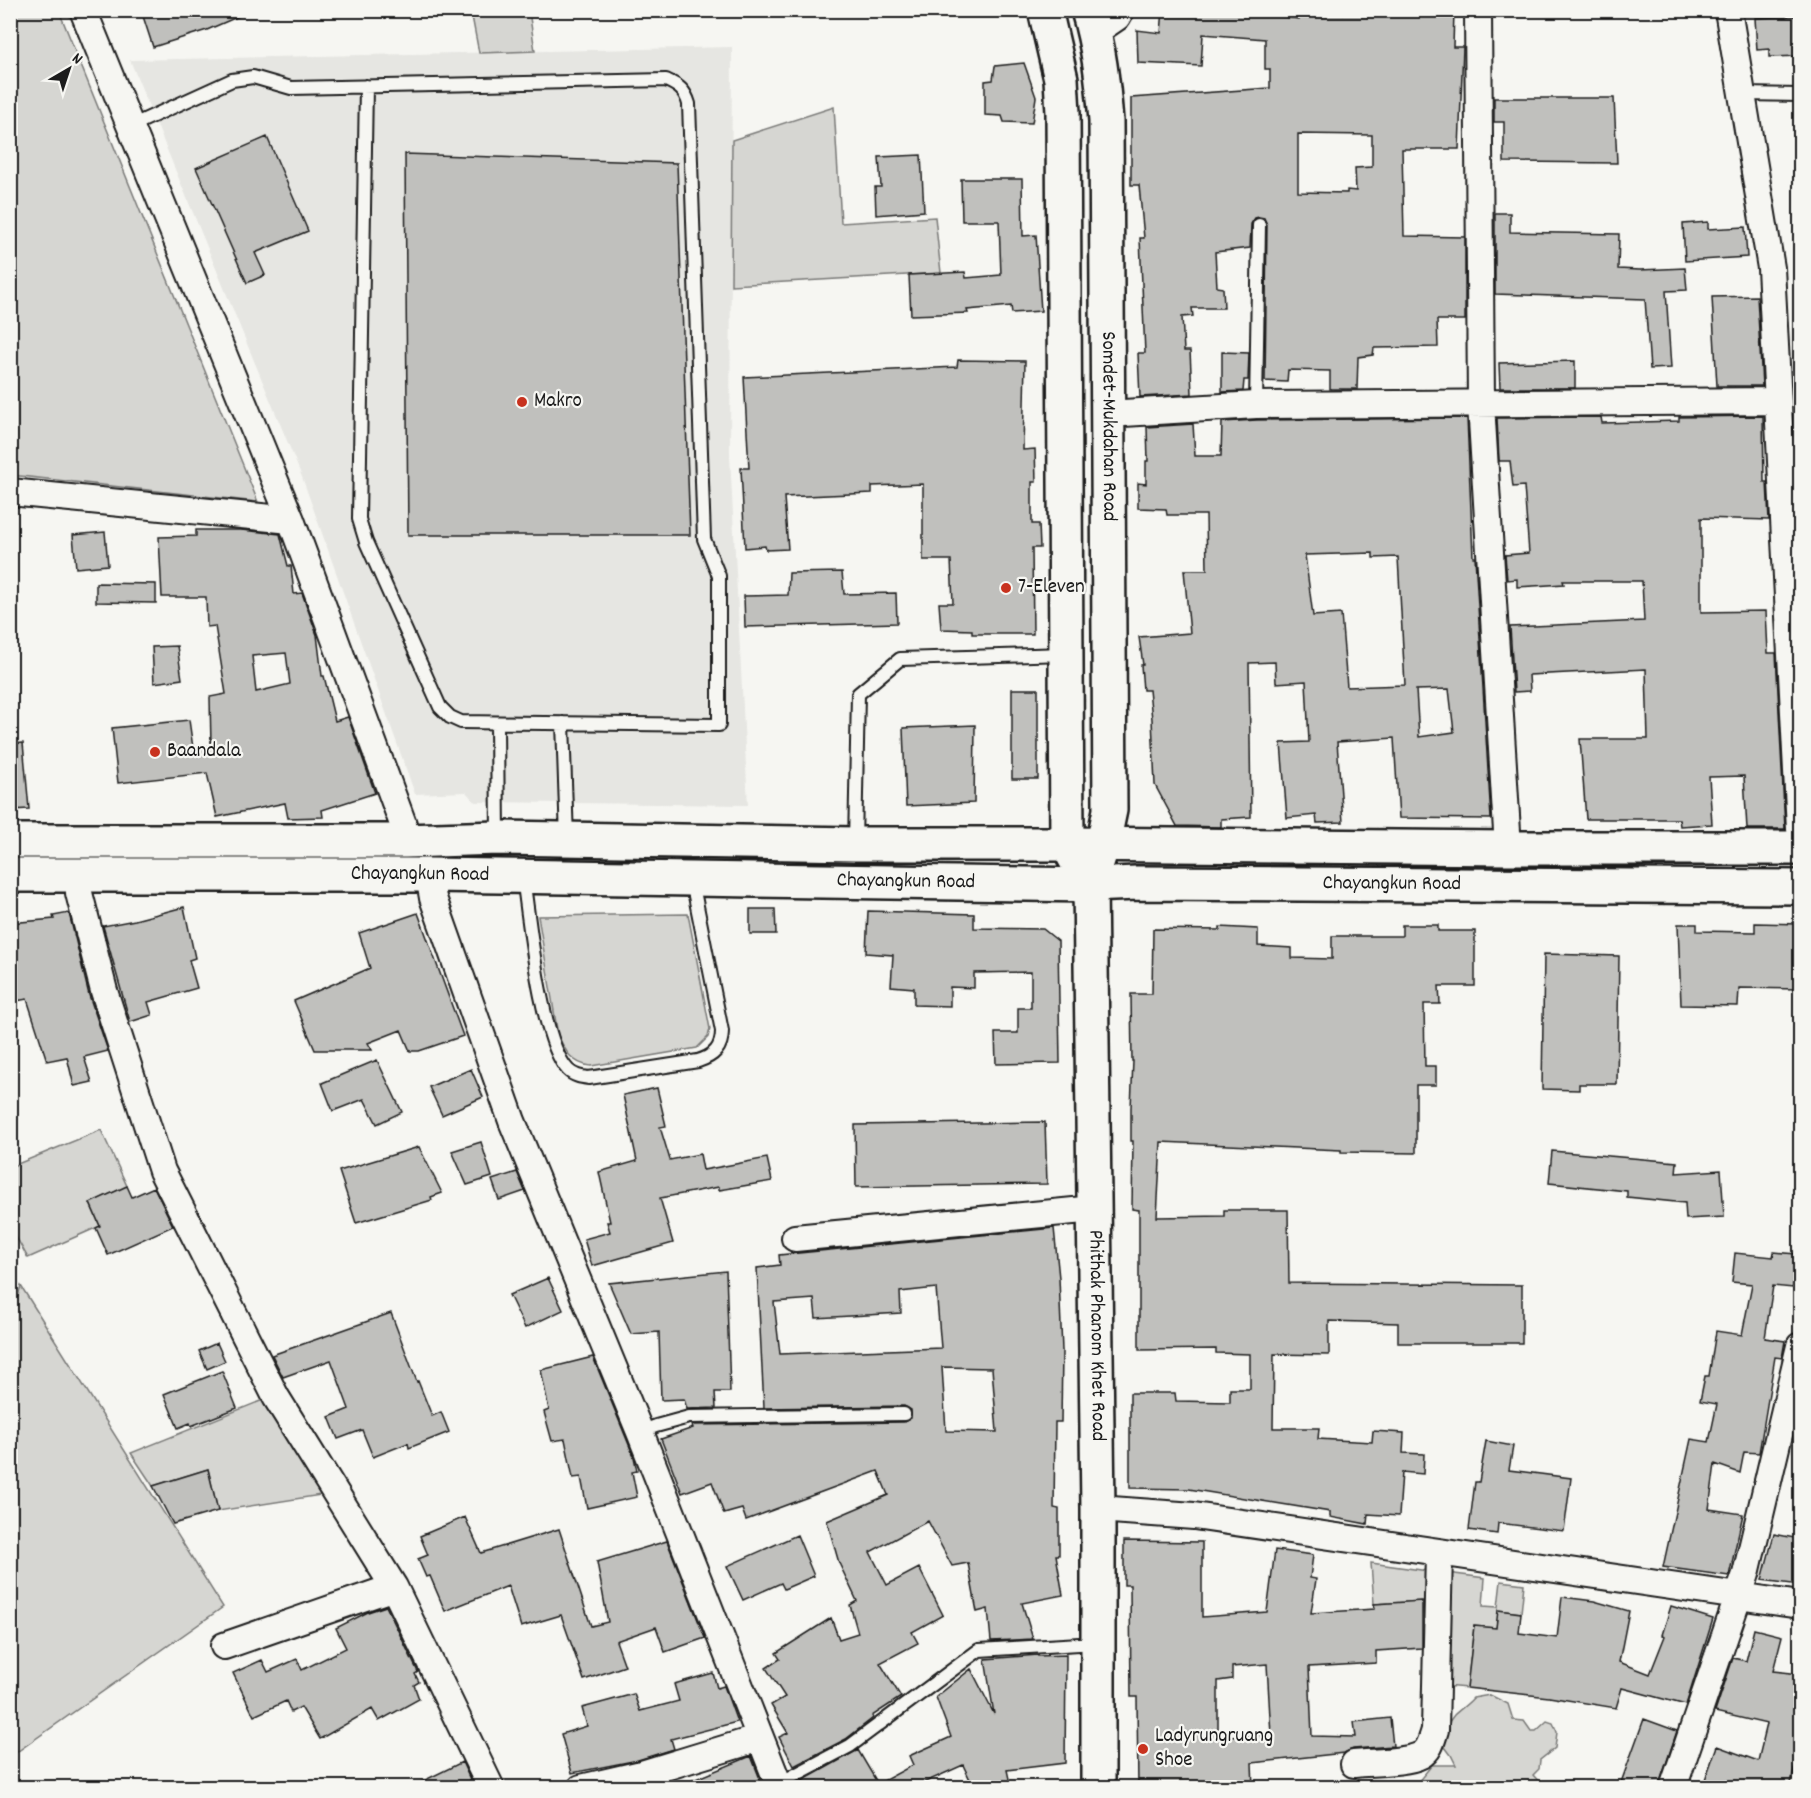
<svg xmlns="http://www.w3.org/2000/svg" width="1811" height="1798" font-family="Dekko,sans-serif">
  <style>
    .built { fill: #e6e6e2 }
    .green { fill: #d6d6d2; stroke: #797977; stroke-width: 1.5 }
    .building { fill: #c0c0bd; stroke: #1c1c1c; stroke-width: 1.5; fill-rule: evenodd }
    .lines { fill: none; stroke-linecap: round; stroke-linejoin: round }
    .service-casing { stroke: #1c1c1c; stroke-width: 16 }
    .minor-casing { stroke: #1c1c1c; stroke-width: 30 }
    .primary-casing { stroke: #1c1c1c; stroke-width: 38 }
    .service { stroke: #f6f6f2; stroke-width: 12 }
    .minor { stroke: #f6f6f2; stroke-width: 26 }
    .primary { stroke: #f6f6f2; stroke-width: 33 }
    .poi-dot { fill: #c8321e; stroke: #f6f6f2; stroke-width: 2 }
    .labels { text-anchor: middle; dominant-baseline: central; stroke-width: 4.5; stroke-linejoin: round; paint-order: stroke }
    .poi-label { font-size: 21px; fill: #1c1c1c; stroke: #f6f6f2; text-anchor: start }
    .street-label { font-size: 21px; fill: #1c1c1c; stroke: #f6f6f2 }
  </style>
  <rect width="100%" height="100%" fill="#f6f6f2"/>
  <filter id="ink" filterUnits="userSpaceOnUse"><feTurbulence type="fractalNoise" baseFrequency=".0167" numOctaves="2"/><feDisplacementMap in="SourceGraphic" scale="12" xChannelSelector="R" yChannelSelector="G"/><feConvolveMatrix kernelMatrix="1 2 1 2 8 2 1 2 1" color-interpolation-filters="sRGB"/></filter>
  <g filter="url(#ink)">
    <path class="built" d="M732 47 730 456 748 805 475 802 466 792 415 794 302 477 130 60Z"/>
    <path class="green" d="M11 10 59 11 258 502 11 475Z
      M471 11H529L535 51 479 53Z
      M834 107 841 223 935 217 941 273 731 285 732 140Z
      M688 914 710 1029 708 1037 697 1048 591 1066C572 1064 565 1051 558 1035L538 916Z
      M101 1130 127 1186 90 1203 100 1226 28 1258 11 1228 10 1167Z
      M21 1286 223 1607 11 1756 10 1321Z
      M263 1400 321 1495 218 1511 208 1469 153 1486 131 1453Z
      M1371 1563 1428 1571 1426 1648 1422 1601 1374 1604Z
      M1447 1573 1485 1578 1483 1606 1498 1607 1501 1581 1524 1584 1521 1613 1499 1610 1496 1628 1474 1626 1467 1688 1444 1686Z
      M1490 1695 1508 1704 1513 1720 1524 1721 1531 1731H1536L1547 1721 1553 1723 1557 1732 1555 1748 1540 1760 1539 1769 1533 1775 1544 1787 1416 1788 1417 1783 1432 1765H1456L1451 1755 1442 1743C1444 1733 1447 1723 1454 1715 1460 1709 1467 1705 1473 1698Z"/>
    <path class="building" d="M141 10H253L207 30 153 47Z
      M1163 10H1251L1250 13 1299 19 1298 14H1308V10H1326L1325 13 1332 14 1378 12 1416 14V10H1454L1453 47H1463L1459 149H1402L1404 236 1465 237V320H1437L1438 347 1374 348 1373 355 1358 357 1357 389H1330V371L1288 370 1287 382 1265 381 1267 225 1264 218 1259 217 1255 218 1251 224 1250 248 1215 252 1217 287 1223 288 1224 308H1192L1193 316 1182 317 1184 351H1190L1192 394 1140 397 1138 353H1145L1140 238H1144L1139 185H1131V98L1270 88V69H1265V39L1203 34 1201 66 1138 63 1137 30 1161 33ZM1298 134 1372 135V167L1355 168 1356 191 1347 190V193L1298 192Z
      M1800 16V56L1769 57V49L1757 50 1755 18Z
      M1024 63 1036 97 1032 123 1004 122 1002 116 985 115V81L993 80 995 66Z
      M1494 98H1614L1617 163 1504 162V122H1494Z
      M267 137 308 231 255 253 265 275 247 283 196 168Z
      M405 154 677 163 690 535H408Z
      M921 155 924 211 876 215 875 187H881L879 157Z
      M961 179H1022L1023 236 1036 235 1041 311 1012 313 1011 306 967 310 968 313 911 315 909 275 965 272 966 278 1001 275 999 221H962Z
      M1495 213H1510V232L1619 234 1618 269 1640 270 1685 268 1687 290 1666 291 1671 368 1650 369 1645 299 1495 294Z
      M1708 222V229L1745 227 1747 257 1685 261 1683 224Z
      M1757 296 1762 386H1717L1712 297Z
      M1222 352 1249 353 1248 380H1244L1243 391 1222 392Z
      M958 360 1025 361 1023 450 1035 449 1036 482H1032V524H1039L1040 548H1032L1033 634H972V630L941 629 939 603H953L951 560H923V484L872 486V493L784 497 788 549 766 550 765 546 745 548 741 468H749L744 377 957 367Z
      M1575 361V388H1500L1499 363Z
      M1763 416 1764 482H1767L1769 520 1701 518V612L1766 611 1768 653H1776L1785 829H1747L1744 776 1709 777 1712 824 1680 826 1679 819H1586L1580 739H1648L1646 669 1529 675 1530 691 1514 692 1510 627 1644 621 1642 581H1563L1564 584 1517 587V579L1507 580 1505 555 1529 553 1524 486 1513 487 1510 461H1499L1497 418 1601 417 1602 423 1679 421V417Z
      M1467 418 1473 557H1475L1491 819 1399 818 1394 738 1337 742 1343 822 1317 823 1316 815 1287 818 1281 743 1309 742 1306 681 1276 683 1275 662 1249 663 1251 817 1221 819V827L1177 826 1155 785 1152 719 1149 690H1143L1141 665H1143L1139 637 1190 633 1184 570H1207L1206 515H1167L1166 509 1138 508V483L1146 484V461H1148L1147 427 1193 424 1195 456H1221L1222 422 1257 420ZM1373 553V558L1398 557 1405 685 1347 687 1341 614 1313 616 1305 555ZM1449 689 1454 732 1419 737 1416 690Z
      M196 530H241L280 534 288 566H291L294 594 302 593 317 635 322 676H324L335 721 348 717 375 793 322 810 323 817 288 818 285 803 217 817 207 773 118 783 112 728 189 720 193 748 211 746 210 697 226 694 215 626 207 627 206 597H162L159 537 196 536ZM286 653 290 684 256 692 252 656Z
      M105 532 108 565 76 568 73 535Z
      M842 572 844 594 896 593 897 623 745 627 744 596 788 595 789 573Z
      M96 583 156 584V603L96 602Z
      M177 646 182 679 154 683 152 647Z
      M1012 689H1038V779H1012Z
      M975 725 974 803 906 806 903 728Z
      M23 743 29 809 10 810V744Z
      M184 907 195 958 189 960 197 988 148 1002 152 1015 130 1022 103 926 135 920Z
      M750 909H775L776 934H750Z
      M868 911 974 914V928L1043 929 1058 941 1060 1063 996 1064 995 1033H1018V1008H1031V972L974 973V988L950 987V1006L914 1005V988L891 986 893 955 866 953Z
      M69 913 89 995 108 1051 84 1057 92 1082 74 1086 67 1057 47 1061 27 999 10 1002V923L54 919 53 916Z
      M418 913 463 1036 419 1051H410L401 1030 368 1043 372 1050H315L294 1001 370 968 359 933Z
      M1755 923 1800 924V989L1739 988 1738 1006 1681 1005 1678 924H1697V931L1755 932Z
      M1402 925H1438V931H1475V986H1439L1440 1004H1424L1425 1066H1436V1085H1416V1153L1341 1152V1150L1161 1142 1157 1217 1224 1216V1210H1288L1289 1283 1522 1285V1343H1398V1323L1329 1321V1355L1274 1354 1273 1428H1319L1318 1439 1372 1442 1373 1431 1404 1433 1403 1453 1424 1454 1423 1474 1402 1472 1399 1516 1368 1514 1367 1524 1330 1517V1512L1189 1489 1130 1488V1393H1175L1176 1401 1230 1402V1389H1250V1354L1216 1353V1349L1139 1350V1210L1132 1209 1133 1141H1131V1108L1133 1061H1132L1131 994H1152L1153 929 1220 930V927L1258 929V946L1292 948V958L1332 959V936H1402Z
      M1544 954 1619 956 1617 1084H1579V1090L1542 1089Z
      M377 1060 402 1112 377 1124 364 1099 333 1111 322 1083Z
      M471 1069 483 1097 442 1115 429 1087Z
      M657 1088 666 1126 660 1127 670 1160 700 1154 703 1170 767 1158 772 1181 719 1190V1187L660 1198 673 1243 592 1266 584 1239 610 1232 607 1222H610L599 1172 637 1161 623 1095Z
      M1045 1122 1047 1184 856 1187 855 1125Z
      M481 1142 492 1177 467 1185 452 1151Z
      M419 1147 442 1193 431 1197 432 1200 356 1223 339 1171Z
      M1552 1151 1677 1162 1676 1173 1721 1170 1724 1217 1686 1219 1685 1203 1627 1197V1191L1549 1183Z
      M517 1172 525 1191 499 1200 492 1180Z
      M127 1186 132 1197 154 1187 173 1226 108 1255 96 1228 100 1226 90 1203Z
      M1054 1228 1059 1278 1062 1351 1061 1422H1055L1054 1508 1059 1509V1555H1056L1063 1595 1022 1603 1033 1639 991 1641 988 1609 977 1612 968 1563 952 1566 928 1521 870 1552 887 1585 919 1568 943 1615 912 1632 918 1643 880 1663 901 1697 872 1716 873 1718 846 1739 794 1766 779 1737 788 1733 771 1705 785 1697 766 1668 780 1659 776 1653 831 1618 839 1639 858 1633 850 1605 857 1601 839 1563 827 1521 888 1495 878 1471 746 1520 742 1509 724 1514 712 1482 682 1493 661 1439 693 1428 692 1425 904 1422 911 1418V1410L904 1406 764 1408 757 1268 780 1265 779 1255ZM936 1288 941 1348 780 1354 774 1302 814 1299 816 1318 901 1313 900 1292ZM942 1367 992 1368 997 1432 946 1431Z
      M1774 1252 1796 1254 1793 1288 1773 1286 1765 1338 1785 1341 1782 1358 1775 1357 1759 1453 1744 1452 1740 1473 1715 1464 1709 1509 1743 1514 1729 1576 1663 1567 1691 1439 1709 1442 1717 1404 1700 1401 1705 1376H1709L1716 1331 1742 1335 1752 1284 1732 1282 1735 1253 1773 1257Z
      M726 1271 730 1392H715L716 1408 687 1409 684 1399 661 1400 659 1332 631 1334 609 1283Z
      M548 1278 563 1310 525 1328 509 1295Z
      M391 1313 417 1382 418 1381 432 1416 441 1412 449 1432 409 1448 408 1443 373 1457 362 1430 338 1439 329 1417 349 1409 331 1360 283 1377 272 1355Z
      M217 1343 225 1361 207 1369 199 1351Z
      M593 1357 634 1457 637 1471 632 1472 637 1497 587 1508 581 1477 573 1478 565 1439 552 1441 544 1412 549 1410 541 1370Z
      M222 1371 237 1408 191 1426 190 1423 178 1428 164 1394Z
      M1486 1441 1513 1446 1509 1470 1571 1478 1564 1531 1498 1523 1497 1534 1469 1530 1475 1482H1479Z
      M208 1469 218 1511 173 1524 153 1486Z
      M465 1517 481 1553 559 1529 591 1626 608 1622 597 1562 667 1541 705 1638 665 1652 656 1627 616 1641 625 1666 584 1680 561 1615 521 1627 508 1586 445 1611 430 1576 426 1577 418 1559 428 1555 420 1536Z
      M1774 1534 1800 1539V1585L1762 1580Z
      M797 1535 814 1576 784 1589 781 1583 743 1600 727 1566Z
      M1124 1541 1202 1542V1617L1267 1612 1275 1550 1313 1555 1310 1578 1316 1579 1311 1613 1375 1609 1374 1604 1422 1601V1648L1376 1651V1663L1309 1667 1312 1736 1356 1737 1354 1722 1390 1718 1393 1746 1353 1749 1344 1753 1252 1763 1253 1788H1138L1137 1697H1131L1130 1585H1124ZM1267 1664 1271 1735 1218 1736V1681L1232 1679V1667Z
      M1562 1597 1594 1601 1629 1611 1619 1662 1650 1674 1665 1636 1662 1635 1671 1606 1713 1619 1686 1705 1622 1688 1616 1708 1549 1697 1467 1688 1474 1626 1496 1628 1498 1610 1521 1613 1519 1633 1557 1638Z
      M386 1606 418 1672 415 1674 419 1682 414 1685 419 1699 379 1721 372 1709 320 1739 301 1707 291 1712 286 1701 254 1716 233 1673 262 1660 268 1672 297 1659 302 1670 346 1648 336 1628 368 1612Z
      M1754 1629 1782 1636 1773 1671 1800 1674V1767L1795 1766 1790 1788H1702L1717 1746 1758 1761 1767 1724 1715 1712 1733 1658 1746 1661Z
      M1038 1655V1656L1066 1655 1065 1763 1007 1770 1011 1788H974L963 1765 912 1788H805L802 1781 858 1750 878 1784 913 1765 909 1756 951 1737 936 1697 971 1669 994 1714 985 1659Z
      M713 1673 717 1688 724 1686 737 1722 671 1739 674 1749 638 1760 572 1773 561 1734 587 1726 582 1708 634 1694 640 1711 679 1701 674 1684Z
      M1644 1719 1677 1731 1658 1788H1619Z
      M751 1756 760 1779 739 1788H674Z
      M462 1762 474 1788H409Z"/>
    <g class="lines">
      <defs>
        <path id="service" d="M1743 94 1800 95
          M131 126 232 80 253 77 291 88 666 80C679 86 685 90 689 104L704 539 719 576V725L461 722 450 717 440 707 366 542 359 519 366 86
          M1256 405 1259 225
          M497 723 498 836
          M563 723 567 839
          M855 844 858 694 900 659 1065 654
          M523 877C529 919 541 1042 568 1070 574 1076 581 1077 589 1078L698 1061C714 1056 722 1048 722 1031L692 881
          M640 1432 656 1426 689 1417 904 1414
          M778 1784 850 1746 979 1650 1096 1643"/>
        <path id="minor" d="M83 10 291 520 403 824 405 841
          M1478 10 1481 404 1508 848
          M1728 10 1771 268 1800 829
          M1095 32 1117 17 1121 10
          M1107 414 1256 405 1778 401
          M10 492 291 520
          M79 874V893L104 991 162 1171 276 1397 394 1587 491 1788
          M429 875 433 898 512 1121 640 1432 780 1788
          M795 1238 1094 1209
          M1098 1509 1194 1516 1800 1605
          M224 1646 394 1587
          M1354 1764C1372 1762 1406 1763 1421 1755 1430 1750 1432 1739 1435 1730L1439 1553
          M581 1788 642 1774 760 1738
          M1673 1788 1746 1574 1800 1346"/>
        <g id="primary">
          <path d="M1045 10 1061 79 1063 113 1067 844 1077 862"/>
          <path id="s1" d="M1088 10C1099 47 1103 83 1106 121L1110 810 1103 844 1090 885 1098 1509V1788"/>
          <path d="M10 841H405L498 838 855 844H1067L1508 848H1800"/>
          <path id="s2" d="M10 875H429L1090 885 1137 883 1800 887"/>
        </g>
      </defs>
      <use href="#service" class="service-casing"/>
      <use href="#minor" class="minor-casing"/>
      <use href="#primary" class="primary-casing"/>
      <use href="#service" class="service"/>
      <use href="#minor" class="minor"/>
      <use href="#primary" class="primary"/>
    </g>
  </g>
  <g class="poi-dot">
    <circle cx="522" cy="402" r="6"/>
    <circle cx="1006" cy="588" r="6"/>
    <circle cx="155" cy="752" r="6"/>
    <circle cx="1143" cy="1749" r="6"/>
  </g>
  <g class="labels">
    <g class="poi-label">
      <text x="534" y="402">Makro</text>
      <text x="1018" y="588">7-Eleven</text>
      <text x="167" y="752">Baandala</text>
      <text x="1155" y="1737">Ladyrungruang<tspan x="1155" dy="24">Shoe</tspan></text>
    </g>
    <g class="street-label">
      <text stroke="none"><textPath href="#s1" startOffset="418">Somdet-Mukdahan Road</textPath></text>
      <text stroke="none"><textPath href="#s2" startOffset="410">Chayangkun Road</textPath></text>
      <text stroke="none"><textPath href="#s2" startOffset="896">Chayangkun Road</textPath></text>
      <text stroke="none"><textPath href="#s2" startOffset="1382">Chayangkun Road</textPath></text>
      <text stroke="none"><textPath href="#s1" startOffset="1330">Phithak Phanom Khet Road</textPath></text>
    </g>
  </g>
  <rect width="1811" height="1798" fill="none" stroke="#f6f6f2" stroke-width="36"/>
  <rect x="18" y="18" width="1775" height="1762" fill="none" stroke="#1c1c1c" stroke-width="2" filter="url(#ink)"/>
  <g transform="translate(69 69) rotate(39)" stroke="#f6f6f2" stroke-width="4.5" paint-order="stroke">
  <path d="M0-4.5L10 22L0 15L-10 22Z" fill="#1c1c1c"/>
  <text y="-9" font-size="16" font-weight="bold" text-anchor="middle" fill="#1c1c1c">N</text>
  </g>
</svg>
